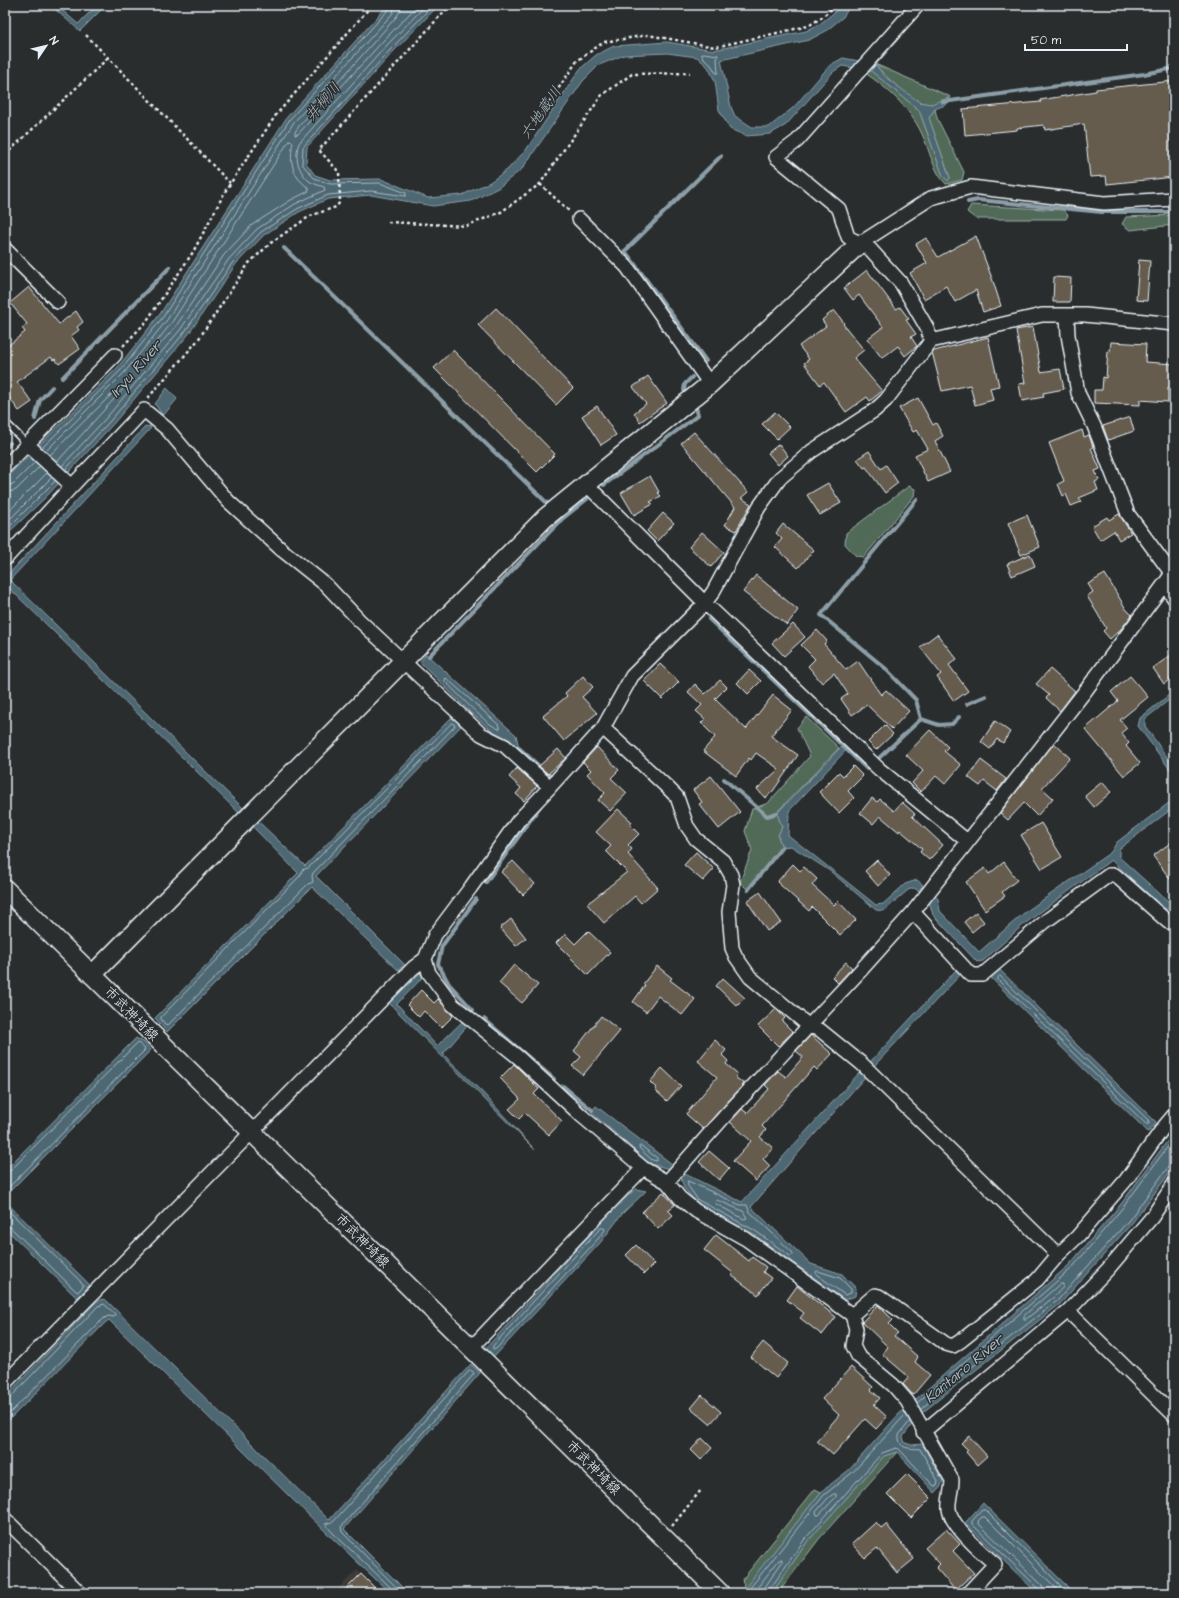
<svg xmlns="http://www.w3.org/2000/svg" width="1179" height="1598" font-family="'Architects Daughter','Klee One',sans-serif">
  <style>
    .built { fill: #3c3b37 }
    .green { fill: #516b59; stroke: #9caea8 }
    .water { fill: #4e6873; stroke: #8c9fa8 }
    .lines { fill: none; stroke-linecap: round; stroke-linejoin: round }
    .shore { stroke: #aabac3; stroke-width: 1 }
    .stream { stroke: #8c9fa8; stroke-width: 4 }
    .building { fill: #665c4d; stroke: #e8f1f8 }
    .lane-casing { stroke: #e8f1f8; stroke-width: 9 }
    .street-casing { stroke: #e8f1f8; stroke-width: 16 }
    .secondary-casing { stroke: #e8f1f8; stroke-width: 21 }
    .path { stroke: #e8f1f8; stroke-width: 2.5; stroke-dasharray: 3 3; stroke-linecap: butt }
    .lane { stroke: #2a2d2e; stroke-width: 6 }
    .street { stroke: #2a2d2e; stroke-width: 13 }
    .secondary { stroke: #2a2d2e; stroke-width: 18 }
    .labels { text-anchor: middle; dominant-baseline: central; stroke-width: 3; stroke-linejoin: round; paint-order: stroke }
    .street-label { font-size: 14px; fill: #e8f1f8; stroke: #2a2d2e }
    .water-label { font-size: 15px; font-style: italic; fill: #aabac3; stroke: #2a2d2e }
  </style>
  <rect width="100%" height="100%" fill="#2a2d2e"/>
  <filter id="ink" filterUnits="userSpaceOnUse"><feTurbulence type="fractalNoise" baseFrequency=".025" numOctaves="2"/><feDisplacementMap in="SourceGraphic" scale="8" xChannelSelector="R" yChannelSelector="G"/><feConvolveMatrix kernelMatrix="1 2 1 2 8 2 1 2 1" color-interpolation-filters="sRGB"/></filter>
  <g filter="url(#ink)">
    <path class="built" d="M357 1570 380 1593H334Z"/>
    <path class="green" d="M875 64 951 97C945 99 937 104 930 104 913 104 886 77 875 64Z
      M859 69 871 71 919 110 943 176 950 178 929 118 935 109 937 118 964 172 962 180 946 184C933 171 930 151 922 134 909 106 884 85 859 69Z
      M971 205 1063 210 1068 215 1066 219H976L967 212Z
      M1174 215V225L1130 230 1122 224 1126 217Z
      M909 486 915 489 914 496 864 557 856 556 845 544 846 533Z
      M806 717 839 748 777 812 782 827 778 836 782 847 748 890 740 882 752 850 745 831 752 809 768 803 810 756 797 728Z
      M897 1452 819 1539 778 1593H772L807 1542 884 1456Z
      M815 1489 821 1492 745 1589 742 1580Z"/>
    <path class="water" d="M50 5H56L78 24 97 5H106L80 31Z
      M388 5H439L394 51 307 147 306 163 315 175 330 180 381 179 428 198 462 195 490 182 507 170 526 150 580 69 596 55 614 46 667 42 714 50 806 31 821 23 836 11 840 5H851L843 17 826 31 809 40 721 60 731 107 735 116 752 127H769L794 107 830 65 843 58 875 64 885 77 919 102 931 104 951 97 945 105 935 109 929 118 950 178 948 181 943 176 919 110 871 71 842 66 833 72 786 125 770 134 746 136 730 129 719 110 715 81 708 67 697 57 667 53 624 55 599 65 583 81 522 169 498 188 471 201 433 206 371 195 328 199 299 212 264 235 236 264 188 335 114 423 47 496 5 536V479L118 367 160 314 287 117Z
      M167 388 177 399 163 416 155 404Z
      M150 426 151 428 10 580 243 808 239 813 5 584V578L145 427Z
      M426 654 516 735 519 748 491 730 467 709 420 662Z
      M1174 691V696L1145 719V726L1174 767V775L1138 726 1140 718Z
      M451 718 456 720 461 726 316 876 405 965 398 970 312 887 167 1032 155 1018 298 873 253 827 259 822 305 866Z
      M844 744 848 748 789 811 788 835 876 905 883 904 905 884 917 880 923 885 919 891 914 888 908 890 884 911 876 910 830 871 791 846 782 847 778 836 782 827 777 813Z
      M1174 799V807L1119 849V857L1169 902 1174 899V907L1171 909H1165L1111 860 1023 925 983 961 977 962 933 915 929 901 935 895 938 899 940 911 979 952 1024 913 1111 852 1117 842Z
      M956 970 960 975 874 1066 870 1062Z
      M1000 970 1156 1122 1148 1132 991 978Z
      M420 973 423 977 397 1004 437 1046 463 1021 468 1025 443 1054 483 1093 535 1150 389 1003Z
      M136 1038 145 1043 151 1050 5 1196V1170Z
      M860 1072 865 1077 751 1207 811 1264 842 1274 856 1288 855 1296 845 1300 752 1233 696 1203 684 1188 681 1178 670 1169 650 1164 591 1112 596 1106 685 1174 742 1202Z
      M1174 1132V1167L1133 1222 1060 1304 948 1392 917 1417 903 1437 905 1443 912 1445 922 1444 943 1481 940 1488 935 1493 897 1452 884 1456 807 1542 772 1593H741L821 1492 850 1469 899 1414 1069 1265 1121 1204Z
      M636 1189 646 1191 623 1213 600 1243 494 1357 485 1349 616 1206Z
      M5 1201 90 1285 77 1298 5 1228Z
      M105 1299 329 1520 471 1364 480 1373 344 1529 408 1593H390L330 1536 109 1320 106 1322 5 1424V1397L95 1303 99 1300Z
      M983 1503 1074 1593H1037L965 1523Z"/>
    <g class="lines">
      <path class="shore" d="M401 5 400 11 397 16 299 126 295 132V135L298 134 383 41 418 5
        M704 53 718 55 717 60 718 73H716L711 65 702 56V54Z
        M290 140 293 142C289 161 292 177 309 188V191L291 200 252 225 224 255 176 326 155 350 153 351 152 348 172 322Z
        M42 448 121 370 163 317 290 119 389 9 390 5
        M46 451 124 373 167 320 294 122 393 13 395 5
        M50 455 121 385H124V388L57 462
        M62 466 107 417 180 330 229 259 257 229 295 204 325 190 324 187C319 185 313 184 309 181 298 171 294 157 299 143L387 45 426 5
        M65 470 111 420 184 333 233 262 261 232 297 209 328 195 371 191 406 196V193L380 183 330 184 314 178 302 164 303 147 391 49 433 5
        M5 487 13 484 35 462
        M5 493 16 490 40 466
        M5 515 47 473
        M5 524 52 477
        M5 531 55 481
        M446 678 500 726V729C490 729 454 690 445 681Z
        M452 723 455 725 454 727 313 873 312 876 313 882 308 884 168 1025 165 1024 161 1019V1017L300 876 302 870 308 868Z
        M1000 976 1149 1121V1124H1146L998 980V978Z
        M641 1146 657 1158V1161L652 1160 640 1149 639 1147Z
        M5 1172 10 1171 136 1044 138 1043 145 1049 144 1051 5 1191
        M688 1181 740 1205H747L749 1211 793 1253V1255L790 1256 754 1230 698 1200 688 1186Z
        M717 1200 743 1211 747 1218 744 1219 716 1204 715 1202Z
        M5 1207 83 1284V1286L78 1292 76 1291 10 1227 5 1226
        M601 1228H604L605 1230 597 1240 496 1349H493V1346Z
        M818 1271 840 1278 851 1289V1293L845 1295 816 1274V1272Z
        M1060 1284H1063V1287L1054 1297 1026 1319H1024V1316Z
        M5 1399 10 1398 98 1306 104 1304 115 1314 114 1317 108 1316 103 1319 5 1418
        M917 1403 1072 1268 1124 1206 1174 1138
        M920 1410 945 1388 1057 1301 1129 1220 1169 1166 1174 1165
        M834 1494H836V1497L819 1515H817L816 1512 828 1498Z
        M393 1593 392 1589 384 1581 333 1533 325 1524 333 1522 469 1371H472L474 1373 473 1375 341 1527 342 1532 402 1593
        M746 1593 824 1495 853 1472 906 1414
        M753 1593 779 1560 782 1559V1562L765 1587 764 1593
        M769 1593 770 1589 804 1540 882 1453 896 1448 899 1449 934 1486H937L938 1481 920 1449C910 1448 898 1450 899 1435L910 1421
        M1039 1593 1038 1588 972 1524V1521L982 1510H985L1068 1593
        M1044 1593 1042 1585 979 1524 978 1521 982 1517H985L1061 1593"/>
      <path class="stream" d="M871 68 898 37
        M943 102 1144 74 1174 68
        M968 202 978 200 1102 212H1174
        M284 248 547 503
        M706 361 625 251 721 156
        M62 378 170 267
        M684 390 685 384 692 377
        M35 419 40 400 52 387
        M5 449 10 443
        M604 485 698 415 696 407
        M917 499 821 615 885 668 916 700 921 719
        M709 619 867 769
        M429 656 562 519 587 499
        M967 704 986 696
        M519 748 549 775
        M880 757 921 719 939 725 952 724 959 717
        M724 779 767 816 777 813
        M486 882 541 805
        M748 890 782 847
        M473 1010 449 984 438 964 442 946 476 899
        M484 1019 554 1079
        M563 1086 592 1110"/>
    </g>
    <path class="building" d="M1174 81V177L1107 184 1106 176 1090 177 1084 124 1045 130 1044 125 1017 128V130L965 135 963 109 1041 102 1040 100 1096 91V89Z
      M976 236 993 281 1001 306 983 312 976 290 955 302 946 286 924 299 910 273 927 263 916 244 926 238 938 257Z
      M1139 260 1150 261 1147 301 1136 300Z
      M867 270 896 309 900 307 909 319 906 320 916 334 911 337 917 346 905 356 898 346 882 358 867 339 883 327 859 295 853 300 844 288Z
      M1054 277 1071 278 1070 302H1053Z
      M29 287 59 324 76 311 83 322 77 327 79 330 71 336 80 349 59 364 55 359 53 360 51 357 17 382 32 402 19 411 5 392V348L25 332 22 328 27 324 10 303Z
      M496 308 573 388 556 405 478 325Z
      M834 310 844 323 843 324 864 350 854 358 882 391 870 401 867 397 846 412 824 382 820 385 804 363 809 359 799 346 826 326 822 320Z
      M1033 327 1041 372 1060 369 1064 389 1043 393 1044 397 1022 401 1019 384 1025 383 1016 330Z
      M988 337 999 386 990 388 993 400 975 405 970 385 942 391 932 352 934 351Z
      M1111 342 1146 344 1145 362 1174 364V388H1168V402L1140 400V405L1094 403V390H1102L1103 377 1106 378 1108 351 1110 352Z
      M453 350 555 454 537 472 434 368Z
      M648 376 667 403 640 422 634 413 646 404 633 387Z
      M918 398 933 425 936 423 943 436 935 441 950 472 928 482 915 455 928 449 917 430 913 432 899 408Z
      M597 406 616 435 601 445 582 416Z
      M775 412 790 427 777 439 762 424Z
      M1130 417 1134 431 1108 440 1103 426Z
      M1082 430 1084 437 1089 435 1093 447 1091 448 1100 469 1095 471 1099 480 1095 482 1098 490 1079 498 1081 502 1071 506 1066 494 1063 496 1058 484 1064 481 1049 443Z
      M694 432 748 492 741 498 751 504 736 531 725 525 735 507 681 443Z
      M779 444 788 456 778 465 768 453Z
      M869 451 881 469 886 465 898 483 885 493 866 467 864 468 857 459Z
      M650 476 659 492 658 493 661 496 650 502 653 504 634 515 621 493Z
      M828 483 841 503 820 515 807 495Z
      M663 513 674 523 657 541 647 531Z
      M1119 514 1131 533 1119 540 1114 531 1100 540 1092 526 1107 517 1109 520Z
      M1027 515 1040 547 1021 555 1008 523Z
      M783 524 814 550 798 568 775 547 782 539 776 533Z
      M702 532 724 552 711 567 689 547Z
      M1030 554 1035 566 1012 576 1007 564Z
      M1105 574 1126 609 1132 615 1121 629 1110 639 1103 631 1106 628 1087 596 1093 592 1088 584Z
      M756 575 798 610 787 625 743 592Z
      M793 624 805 637 784 656 772 643Z
      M817 630 827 641 824 644 846 670 858 661 881 695 886 690 909 711 892 729 867 705 852 715 841 699 848 694 834 673 822 683 808 666 815 659 801 645Z
      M937 634 957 659 949 665 968 691 954 701 937 677 941 674 920 647Z
      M1174 653V676L1164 684 1153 668Z
      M660 664 679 682 662 699 644 681Z
      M1050 669 1075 691 1060 711 1046 698 1049 695 1036 684Z
      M749 670 761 681 748 694 737 683Z
      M583 676 593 687 582 697 597 713 564 741 543 716 567 696 565 693Z
      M1130 676 1148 697 1120 720 1127 728 1121 733 1129 743 1126 746 1140 763 1124 776 1085 729 1118 701 1111 692Z
      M720 680 727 687 715 699 746 729 773 695 792 710 771 736 798 755 773 791 765 798 757 789 779 769 756 753 751 760 749 758 736 776 703 751 715 737 701 723 705 719 696 711 702 705 688 692 695 684 705 694Z
      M995 721 1010 732 1003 743 997 739 990 749 981 742Z
      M885 725 893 734 876 750 868 742Z
      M930 730 948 747 944 751 961 765 945 784 936 776 921 792 912 783 923 771 906 755Z
      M1054 743 1070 758 1042 788 1053 798 1037 816 1024 803 1008 820 1000 813Z
      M597 747 619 770 611 778 627 793 610 811 598 800 605 793 587 774 591 770 583 762Z
      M558 749 566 758 548 774 539 766Z
      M981 760 1006 779 997 791 984 781 980 786 968 777Z
      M853 766 863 776 848 791 854 798 839 813 819 792 839 772 843 776Z
      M517 768 537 786 524 801 516 794 521 788 509 777Z
      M711 776 740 812 719 829 699 804 702 802 693 790Z
      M1102 782 1111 792 1094 807 1085 796Z
      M872 798 877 802 880 799 894 811 902 802 915 814 912 816 943 845 929 860 920 852 922 849 900 830 899 832 880 816 873 824 860 813Z
      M618 809 632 822 630 825 639 834 628 845 632 849 628 854 658 888 641 903 635 896 604 923 587 904 627 872 606 851 611 846 596 832Z
      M1041 823 1062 857 1042 869 1021 835Z
      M1174 840V884L1153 856Z
      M696 852 714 869 703 881 684 865Z
      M877 860 890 875 878 886 865 871Z
      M513 861 535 884 523 895 501 872Z
      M1004 862 1017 880 1002 892 1005 896 985 910 966 882 985 868 989 874Z
      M793 864 800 871 804 867 817 879 812 885 834 905 838 901 856 920 840 935 812 907 809 911 777 882Z
      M760 892 781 922 767 931 747 901Z
      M976 912 984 922 972 932 964 922Z
      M511 919 526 938 516 946 500 928Z
      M588 931 610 952 588 975 556 943 565 934 575 944Z
      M846 962 852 968 838 983 832 977Z
      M514 965 538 985 522 1003 499 983Z
      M657 966 672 978 670 980 695 999 682 1015 658 996 646 1012 633 1002 645 985 643 984Z
      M723 978 745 998 737 1006 716 986Z
      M421 990 434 1003 438 999 453 1016 441 1028 424 1011 419 1017 407 1005Z
      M776 1009 785 1018 782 1021 793 1032 778 1046 758 1026Z
      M601 1016 620 1031 583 1075 572 1066 581 1057 574 1051Z
      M811 1035 832 1054 817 1070 814 1067 762 1126 766 1130 760 1137 773 1148 763 1159 770 1166 756 1181 733 1161 751 1141 730 1122 742 1109 747 1113 769 1089 765 1085 778 1071 786 1077 803 1057 796 1051Z
      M715 1040 726 1050 722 1055 728 1061 726 1064 738 1074 735 1077 744 1084 703 1129 686 1114 717 1077 698 1061Z
      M514 1064 539 1089 534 1094 562 1121 549 1135 525 1113 519 1119 509 1109 520 1099 500 1078Z
      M662 1068 681 1086 667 1101 655 1090 656 1088 650 1082Z
      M709 1151 729 1168 719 1180 699 1162Z
      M663 1192 675 1205 668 1210 673 1215 658 1229 642 1212Z
      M716 1235 749 1261 752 1257 766 1267 763 1272 771 1278 758 1295 731 1275 733 1273 704 1250Z
      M636 1245 654 1264 644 1274 626 1255Z
      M797 1286 836 1317 822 1335 800 1318 804 1313 787 1300Z
      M878 1305 893 1320 889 1324 898 1333 894 1336 918 1357 915 1362 930 1375 913 1395 903 1384 909 1377 882 1354 888 1347 862 1322Z
      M763 1342 788 1363 776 1378 751 1357Z
      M851 1367 873 1387 871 1390 880 1398 874 1405 887 1417 876 1429 865 1419 833 1455 817 1441 839 1415 822 1399Z
      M702 1395 721 1412 710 1424 691 1408Z
      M969 1436 987 1456 977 1465 966 1452 968 1450 961 1443Z
      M702 1438 712 1448 701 1460 691 1450Z
      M907 1474 931 1498 911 1518 887 1494Z
      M876 1522 881 1528 886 1524 914 1559 897 1573 877 1548 865 1558 852 1544Z
      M946 1529 960 1544 953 1551 974 1573 955 1590 936 1568 940 1564 925 1548Z
      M361 1574 380 1593H342Z"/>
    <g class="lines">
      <defs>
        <path id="lane" d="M5 422 27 444"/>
        <path id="street" d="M918 5 797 141 776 157 839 209 848 237 870 249 901 283 927 328 931 341 1042 315H1085L1174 324
          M579 219 627 267 710 384
          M859 244 931 198 971 187 1104 203 1174 199
          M5 249 58 302
          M1067 315 1068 335 1078 393 1094 426 1128 514 1172 574
          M27 444 72 486
          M5 467 115 355
          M586 484 705 603 879 769 967 841
          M5 559 72 486 144 410 167 429 228 501 282 550 326 585 359 620 481 734 505 746 550 787
          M1164 584 1174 598
          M603 728 668 788 677 797 687 826 696 839 723 861 731 875 733 885 729 912 732 948 736 957 750 977 809 1026 820 1030 862 1064 1058 1255
          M913 912 971 975H982L1046 921 1109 875H1115L1168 922 1174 920
          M425 959 429 973 453 1005 518 1057 583 1117 643 1168
          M667 1182 680 1198 696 1211 746 1239 852 1315 856 1329 853 1346 858 1356 893 1385 907 1401 952 1480C952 1490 948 1500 949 1509 951 1526 982 1553 995 1564L968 1593
          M1068 1311 1174 1415
          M852 1315 875 1295 879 1296 946 1344 953 1346 962 1340 1037 1280 1058 1255 1077 1237 1126 1180 1163 1128 1174 1115
          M471 1348 643 1168 667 1182 724 1117 861 970 913 912 1086 690 1174 571
          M5 1383 413 968 425 959 435 935 471 887 518 821 550 787 603 728 632 676 705 603 713 592 759 507 780 478 812 451 875 410 886 400 931 341
          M923 1432 1068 1311 1108 1269 1152 1217 1174 1184
          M5 1519 80 1593"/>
        <path id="secondary" d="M5 889 720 1593
          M92 975 545 518 710 384 859 244"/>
      </defs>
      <use href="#lane" class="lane-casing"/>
      <use href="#street" class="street-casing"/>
      <use href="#secondary" class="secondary-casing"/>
      <path class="path" d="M86 35 230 183
        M535 123 577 61 604 42 648 35 715 47 808 26 821 18 836 5
        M5 155 108 58
        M540 184 569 211
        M388 222 466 226 501 212 540 184 602 95 632 74 690 73
        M123 346 146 322 193 252 226 190 276 115 372 5
        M148 398 198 340 249 263 272 242 310 216 336 207 340 202 339 172 319 150 450 5
        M672 1526 701 1490"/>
      <use href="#lane" class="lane"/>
      <use href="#street" class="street"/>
      <use href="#secondary" class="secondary"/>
    </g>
  </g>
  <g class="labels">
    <g class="street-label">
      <text transform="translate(131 1014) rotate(45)">市武神埼線</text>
      <text transform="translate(362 1241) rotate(45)">市武神埼線</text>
      <text transform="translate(593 1468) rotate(45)">市武神埼線</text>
    </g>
    <g class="water-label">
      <text transform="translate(323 102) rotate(-49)">井柳川</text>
      <text transform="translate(541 113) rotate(-55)">六地蔵川</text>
      <text transform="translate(136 369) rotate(-49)">Iryu River</text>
      <text transform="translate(964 1369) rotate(-40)">Kantaro River</text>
    </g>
  </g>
  <rect width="1179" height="1598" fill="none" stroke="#2a2d2e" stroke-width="20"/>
  <rect x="10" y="10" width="1159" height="1578" fill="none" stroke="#e8f1f8" stroke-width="1.5" filter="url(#ink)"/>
  <g transform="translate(46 46) rotate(55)" stroke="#2a2d2e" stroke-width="3" paint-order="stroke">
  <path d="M0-3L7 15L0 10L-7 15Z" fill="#e8f1f8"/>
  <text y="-6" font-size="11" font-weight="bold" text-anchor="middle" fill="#e8f1f8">N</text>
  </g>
  <path d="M1025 44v6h102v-6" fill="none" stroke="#e8f1f8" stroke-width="2"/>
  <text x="1031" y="44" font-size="12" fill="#e8f1f8" stroke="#2a2d2e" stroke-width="3" paint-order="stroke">50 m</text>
</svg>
